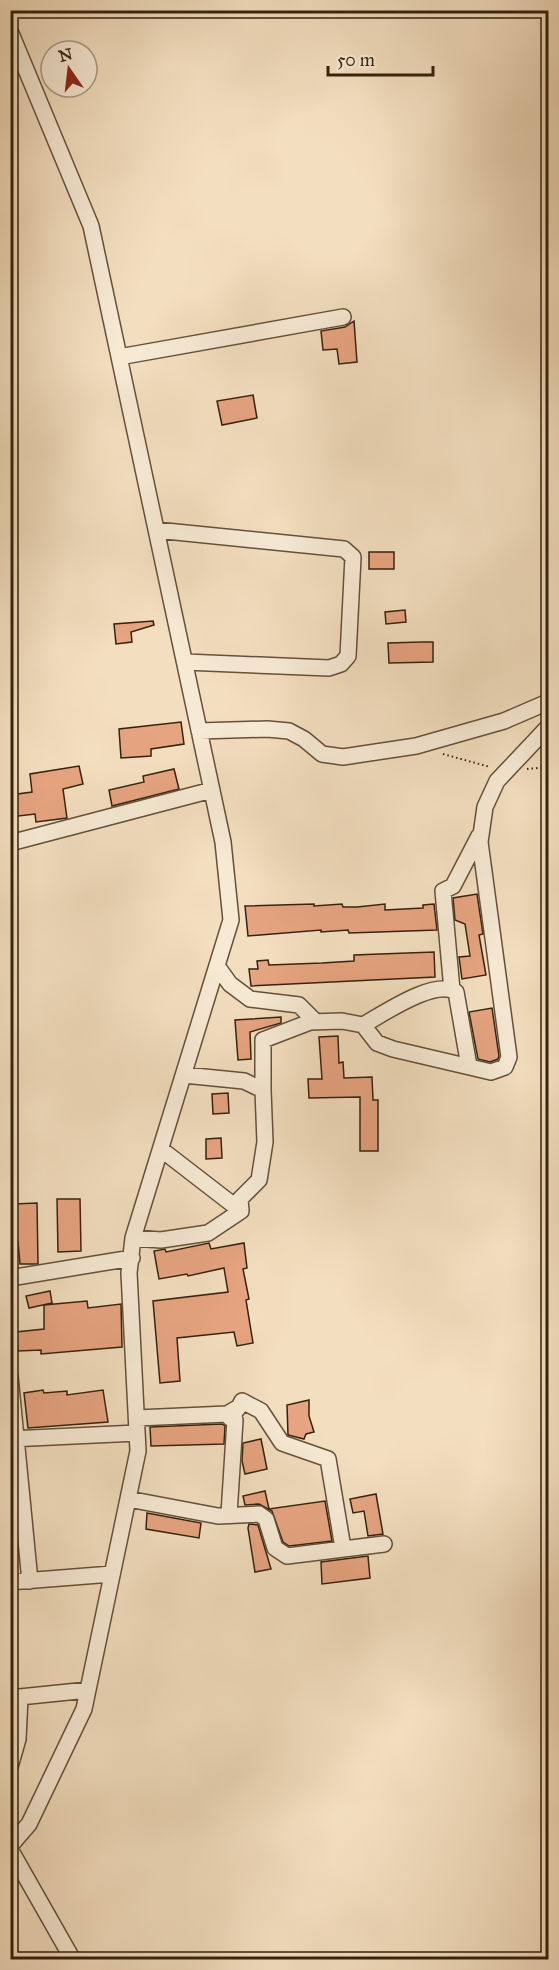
<svg xmlns="http://www.w3.org/2000/svg" width="559" height="1970" font-family="'IM FELL Great Primer',serif">
  <style>
    .building { fill: #e7a481; stroke: #35220e; stroke-width: 1.5 }
    .lines { fill: none; stroke-linecap: round; stroke-linejoin: round }
    .minor-casing { stroke: #64513a; stroke-width: 18 }
    .path { stroke: #35220e; stroke-width: 2; stroke-dasharray: 1.5 3; stroke-linecap: butt }
    .minor { stroke: #f7ead5; stroke-width: 15 }
  </style>
  <rect width="100%" height="100%" fill="#f3debf"/>
  <filter id="stains"><feTurbulence type="fractalNoise" baseFrequency=".00333" numOctaves="4"/><feColorMatrix values="0 0 0 0 .2 0 0 0 0 .09 0 0 0 0 .02 0 0 0 .5 -.17"/></filter>
  <radialGradient id="worn" r=".72"><stop offset=".6" stop-color="#630" stop-opacity="0"/><stop offset="1" stop-color="#630" stop-opacity=".3"/></radialGradient>
  <path class="building" d="M354 321 357 362 339 364 337 349 323 350 321 331 345 327Z
    M253 395 257 418 222 425 217 401Z
    M369 552H394V569H369Z
    M405 610 406 622 386 624 385 612Z
    M153 621 154 625 131 632 132 642 116 644 114 624Z
    M422 642H433V662L389 663 388 643Z
    M181 722 184 744 151 749V756L121 758 119 729Z
    M79 766 83 784 63 789 67 818 36 822 35 814 10 817V795L32 792 30 774Z
    M174 769 179 789 112 806 109 790 144 782 143 776Z
    M477 894 483 934 479 935 486 975 462 979 459 957 470 956 465 924 455 920 453 898Z
    M314 904V906L342 904 343 907H357L385 904V910L423 908V905L434 904 437 930 349 933 348 930 321 932V930L248 936 245 906Z
    M434 952 435 977 251 986 249 969H258L257 961 268 960 269 965 322 963 354 961V955Z
    M492 1008 499 1056 498 1059 490 1062 478 1059 469 1012Z
    M281 1017V1023L250 1032 251 1059 238 1060 235 1020Z
    M338 1036 339 1063 343 1062 344 1078 372 1077 373 1100H378V1151H360V1097L309 1098 308 1079H322L319 1037Z
    M228 1093 229 1113 213 1114 212 1094Z
    M221 1138 222 1158 206 1159V1139Z
    M57 1199H80L81 1251 58 1252Z
    M37 1203 38 1264H20L18 1242H16L14 1233V1204Z
    M209 1243 211 1249 244 1243 247 1268 243 1269 249 1299 246 1300 253 1343 237 1346 234 1332 177 1338 180 1381 160 1383 153 1301 228 1292 224 1268 188 1276 187 1274 159 1279 154 1251 165 1249 166 1252Z
    M50 1291 52 1303 29 1308 26 1296Z
    M87 1301 88 1308 121 1304 122 1347 41 1354V1350L18 1351 16 1332 44 1329V1305Z
    M43 1390 44 1393 67 1391V1395L103 1390 108 1422 28 1428 24 1393Z
    M309 1400V1416L314 1432 306 1434 304 1439 288 1435 287 1405Z
    M222 1424 225 1426 224 1444 151 1446 150 1427Z
    M261 1439 267 1469 245 1474 242 1461 243 1443Z
    M265 1491 269 1509 325 1501 332 1541 289 1546 283 1542 272 1511 259 1504 245 1505 243 1496Z
    M376 1494 383 1534 368 1536 364 1511 353 1513 350 1499Z
    M147 1513 201 1523 199 1538 146 1529Z
    M249 1524 258 1525 271 1569 255 1572 248 1528Z
    M368 1556 370 1578 322 1584 321 1562Z"/>
  <g class="lines">
    <defs>
      <path id="minor" d="M10 31 91 226 223 842 231 920 133 1238 129 1273 138 1451 84 1709 29 1824 10 1846
        M119 357 343 317
        M156 530 344 549 353 557 348 656 341 664 329 668 185 662
        M199 731 267 729 289 731 304 739 322 754 343 757 416 746 504 721 548 702
        M10 843 212 790
        M217 966 230 984 250 999 299 1005 316 1022
        M452 990 443 891 453 886 479 836
        M363 1025C383 1014 435 978 456 992L469 1066
        M184 1075 244 1081 263 1090V1040L310 1022 342 1021 363 1025 377 1043 393 1049 491 1072 505 1067 509 1057 480 842 485 807 497 781 548 727
        M162 1150 241 1211
        M133 1238 161 1240 208 1233 241 1211 240 1199 259 1180 265 1142 263 1090
        M10 1278 132 1258
        M10 1376 30 1581
        M239 1407 242 1401 261 1411 282 1443 328 1459 343 1548
        M137 1418 227 1414 239 1407 230 1418 235 1420 229 1514
        M10 1439 137 1433
        M128 1499 218 1516 259 1514 266 1519 275 1548 287 1556 384 1544
        M10 1582 112 1574
        M10 1698 88 1690
        M10 1767 18 1739 20 1698
        M10 1849 73 1960"/>
    </defs>
    <use href="#minor" class="minor-casing"/>
    <path class="path" d="M443 754 490 767
      M527 769 548 767"/>
    <use href="#minor" class="minor"/>
  </g>
  <rect width="559" height="1970" fill="none" stroke="#f3debf" stroke-width="36"/>
  <rect x="12" y="12" width="535" height="1946" fill="none" stroke="#35220e" stroke-width="3"/>
  <rect x="18" y="18" width="523" height="1934" fill="none" stroke="#35220e" stroke-width="1.5"/>
  <g transform="translate(69 69) rotate(346)"><circle r="28" fill="#f7ead5" stroke="#a99a85" stroke-width="1.5"/>
  <path d="M0-4.5L10 22L0 15L-10 22Z" fill="#8f2418"/>
  <text y="-9" font-size="16" font-weight="bold" text-anchor="middle" fill="#35220e">N</text>
  </g>
  <path d="M328 66v9h105v-9" fill="none" stroke="#35220e" stroke-width="3"/>
  <text x="337" y="66" font-size="18" fill="#35220e" stroke="#f7ead5" stroke-width="4.5" paint-order="stroke">50 m</text>
  <rect width="100%" height="100%" filter="url(#stains)"/>
  <rect width="100%" height="100%" fill="url(#worn)"/>
</svg>
